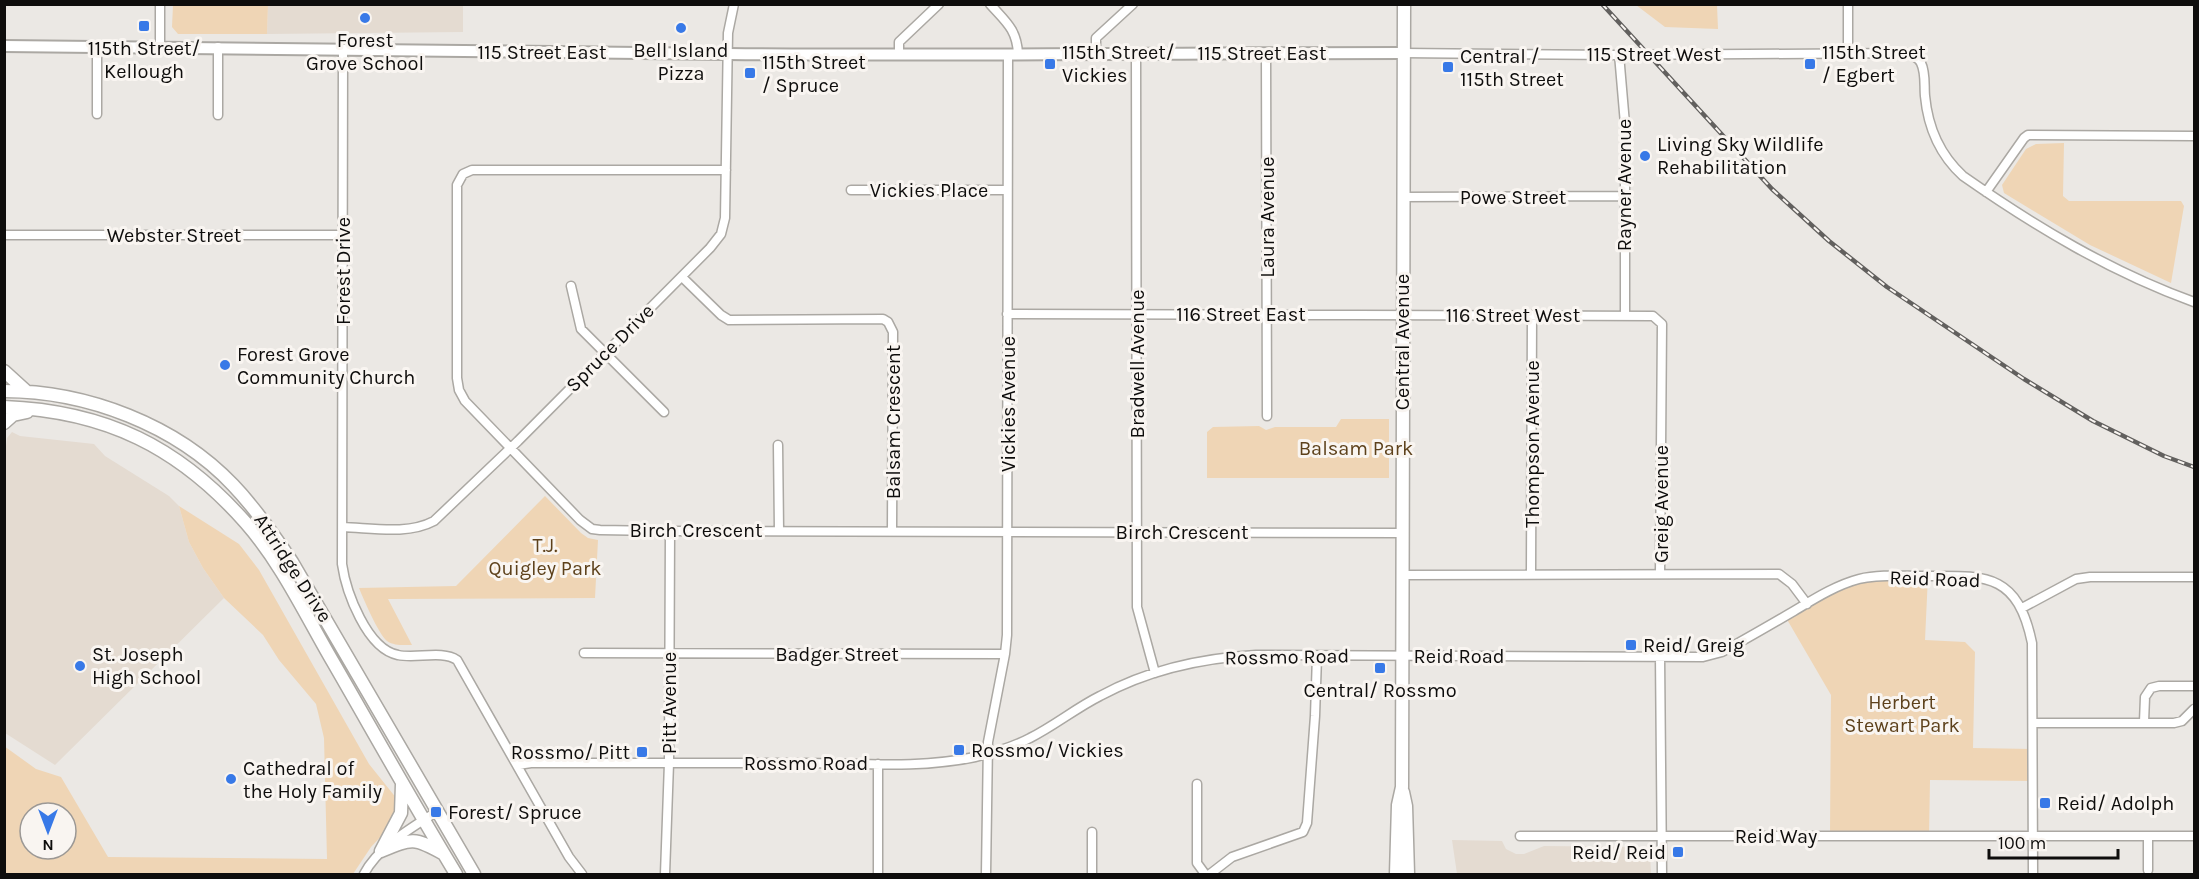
<svg xmlns="http://www.w3.org/2000/svg" width="2199" height="879" font-family="Karla,sans-serif">
  <style>
    .built { fill: #e4dbd1 }
    .green { fill: #efd5b5; fill-rule: evenodd }
    .lines { fill: none; stroke-linecap: round; stroke-linejoin: round }
    .minor-casing { stroke: #aba8a3; stroke-width: 11 }
    .tertiary-casing { stroke: #aba8a3; stroke-width: 14 }
    .secondary-casing { stroke: #aba8a3; stroke-width: 15 }
    .minor { stroke: #fff; stroke-width: 8 }
    .tertiary { stroke: #fff; stroke-width: 10 }
    .secondary { stroke: #fff; stroke-width: 12 }
    .rail-casing { stroke: #62605e; stroke-width: 4.5 }
    .rail { stroke: #f9f5f1; stroke-width: 2; stroke-dasharray: 7; stroke-linecap: butt }
    .poi-dot { fill: #3879e7; stroke: #f9f5f1; stroke-width: 2 }
    .labels { text-anchor: middle; dominant-baseline: central; stroke-width: 6; stroke-linejoin: round; paint-order: stroke }
    .poi-label { font-size: 20px; fill: #0e0d0c; stroke: #f9f5f1; text-anchor: start }
    .street-label { font-size: 20px; fill: #0e0d0c; stroke: #f9f5f1 }
    .park-label { font-size: 20px; fill: #5d411b; stroke: #f9f5f1 }
  </style>
  <rect width="100%" height="100%" fill="#ebe8e4"/>
  <path class="built" d="M268 5H463V32L267 34Z
    M12 432 20 436 94 444 105 456 169 496 179 506 189 542 203 568 224 598 55 765 5 733V454L7 438Z
    M1452 840 1502 841 1506 849 1516 854H1524L1544 846 1641 847 1650 853 1651 874H1457Z"/>
  <path class="green" d="M173 5H268L267 34H178L172 27Z
    M1636 5H1717L1718 29 1665 27Z
    M2064 143 2063 196 2069 201H2181L2184 206 2171 283 2090 245 2004 193 2002 185 2026 149 2036 144Z
    M1341 419H1389V478H1207V432L1213 427 1259 426 1266 430 1275 427H1336Z
    M545 496 581 533 588 538 598 540 595 598 388 599 412 645C404 645 394 646 387 641 378 633 364 600 359 588L456 586Z
    M179 506 239 544 259 570 369 764 397 799V806L390 827 371 847 353 874H5L4 746 36 769 61 777 108 857 327 859 324 738 316 704 279 660 263 635 224 598 203 568 189 542ZM30 813H66V849H30Z
    M1928 576 1925 640 1965 642 1975 652 1973 748 2033 749V781L1930 780 1929 836 1830 835 1831 695 1785 616 1860 579Z"/>
  <g class="lines">
    <defs>
      <path id="minor" d="M990 4C1005 21 1017 29 1018 54
        M1848 4V53
        M97 47V114
        M160 47V4
        M218 47V115
        M343 50 342 564C346 592 367 649 398 655 416 659 442 650 457 660L569 857 582 874
        M1096 53V38L1133 4
        M1266 53 1267 416
        M1403 53 1615 55 1906 53C1912 55 1918 57 1921 63 1926 73 1924 86 1925 96 1928 128 1940 155 1963 176 2036 227 2111 272 2194 302
        M899 54V42L939 4
        M1136 54 1137 607 1155 673
        M1619 54 1625 124V315
        M726 170H472L463 174 457 185V378L459 390 465 401 580 520 592 529 600 530 659 531 1403 533
        M851 190H1007
        M1986 192 2024 138 2028 135 2194 136
        M1402 197 1624 196
        M4 235H343
        M682 277 721 315 729 320 883 319 888 322 893 332 892 530
        M571 286 581 329 664 412
        M1007 314 1653 316 1662 324 1660 574
        M778 445 779 530
        M343 527C372 528 408 535 434 521L518 441 710 248 721 234 725 218 728 33 734 4
        M1531 574 1532 315
        M1403 575 1779 574 1792 584 1807 604
        M2022 608 2076 579 2090 577H2194
        M584 653 1005 654
        M1660 656 1662 874
        M2144 722 2145 697 2151 688 2159 686H2194
        M2033 723H2174L2182 721 2194 709
        M518 765 531 763C622 763 712 763 803 763 859 763 919 769 975 757 992 753 1015 746 1030 738 1054 726 1076 708 1100 696 1148 670 1202 658 1256 655L1703 657 1722 652C1746 639 1770 625 1794 611 1814 599 1836 585 1859 579 1879 574 1903 576 1923 576 1984 576 2017 571 2032 643L2033 874
        M1197 784V863L1205 874
        M1092 832V874
        M1520 836H2194
        M2148 836V870
        M364 874C378 847 411 828 436 812
        M665 874 669 763 670 531
        M878 874V764
        M986 874 988 742 1005 654 1007 635 1008 54
        M1210 874 1232 857 1303 832 1307 823 1315 716 1317 656"/>
      <path id="tertiary" d="M4 46C246 48 487 51 728 54 953 56 1178 53 1403 53"/>
      <path id="secondary" d="M4 371 26 391
        M4 391C87 391 176 425 233 485 256 509 274 535 292 562L474 874
        M4 407C106 411 179 447 246 523 282 564 306 616 333 662 374 733 414 805 456 874
        M4 423 13 415 27 412
        M1403 792 1406 806 1408 874
        M381 851 401 813 402 784
        M381 851C412 838 414 837 444 854
        M1396 874 1398 805 1402 787 1404 4"/>
    </defs>
    <use href="#minor" class="minor-casing"/>
    <use href="#tertiary" class="tertiary-casing"/>
    <use href="#secondary" class="secondary-casing"/>
    <use href="#minor" class="minor"/>
    <use href="#tertiary" class="tertiary"/>
    <use href="#secondary" class="secondary"/>
    <defs>
      <path id="rail" d="M1602 4 1772 189 1829 241 1887 287 2024 379 2093 421 2164 456 2194 467"/>
    </defs>
    <use href="#rail" class="rail-casing"/>
    <use href="#rail" class="rail"/>
  </g>
  <g class="poi-dot">
    <circle cx="365" cy="18" r="6"/>
    <rect x="138" y="20" width="12" height="12" rx="3"/>
    <circle cx="681" cy="28" r="6"/>
    <rect x="1044" y="58" width="12" height="12" rx="3"/>
    <rect x="1804" y="58" width="12" height="12" rx="3"/>
    <rect x="1442" y="61" width="12" height="12" rx="3"/>
    <rect x="744" y="67" width="12" height="12" rx="3"/>
    <circle cx="1645" cy="156" r="6"/>
    <circle cx="225" cy="365" r="6"/>
    <rect x="1625" y="639" width="12" height="12" rx="3"/>
    <circle cx="80" cy="666" r="6"/>
    <rect x="1374" y="662" width="12" height="12" rx="3"/>
    <rect x="953" y="744" width="12" height="12" rx="3"/>
    <rect x="636" y="746" width="12" height="12" rx="3"/>
    <circle cx="231" cy="779" r="6"/>
    <rect x="2039" y="797" width="12" height="12" rx="3"/>
    <rect x="430" y="806" width="12" height="12" rx="3"/>
    <rect x="1672" y="846" width="12" height="12" rx="3"/>
  </g>
  <g class="labels">
    <g class="poi-label">
      <text x="365" y="40" text-anchor="middle">Forest<tspan x="365" dy="23">Grove School</tspan></text>
      <text x="144" y="48" text-anchor="middle">115th Street/<tspan x="144" dy="23">Kellough</tspan></text>
      <text x="681" y="50" text-anchor="middle">Bell Island<tspan x="681" dy="23">Pizza</tspan></text>
      <text x="1062" y="52">115th Street/<tspan x="1062" dy="23">Vickies</tspan></text>
      <text x="1822" y="52">115th Street<tspan x="1822" dy="23">/ Egbert</tspan></text>
      <text x="1460" y="56">Central /<tspan x="1460" dy="23">115th Street</tspan></text>
      <text x="762" y="62">115th Street<tspan x="762" dy="23">/ Spruce</tspan></text>
      <text x="1657" y="144">Living Sky Wildlife<tspan x="1657" dy="23">Rehabilitation</tspan></text>
      <text x="237" y="354">Forest Grove<tspan x="237" dy="23">Community Church</tspan></text>
      <text x="1643" y="645">Reid/ Greig</text>
      <text x="92" y="654">St. Joseph<tspan x="92" dy="23">High School</tspan></text>
      <text x="1380" y="690" text-anchor="middle">Central/ Rossmo</text>
      <text x="971" y="750">Rossmo/ Vickies</text>
      <text x="630" y="752" text-anchor="end">Rossmo/ Pitt</text>
      <text x="243" y="768">Cathedral of<tspan x="243" dy="23">the Holy Family</tspan></text>
      <text x="2057" y="803">Reid/ Adolph</text>
      <text x="448" y="812">Forest/ Spruce</text>
      <text x="1666" y="852" text-anchor="end">Reid/ Reid</text>
    </g>
    <g class="street-label">
      <text x="542" y="52">115 Street East</text>
      <text x="1262" y="53">115 Street East</text>
      <text x="1654" y="54">115 Street West</text>
      <text transform="translate(1624 185) rotate(-90)">Rayner Avenue</text>
      <text x="929" y="190">Vickies Place</text>
      <text x="1513" y="197">Powe Street</text>
      <text transform="translate(1267 217) rotate(-90)">Laura Avenue</text>
      <text x="174" y="235">Webster Street</text>
      <text transform="translate(343 271) rotate(-90)">Forest Drive</text>
      <text x="1241" y="314">116 Street East</text>
      <text x="1513" y="315">116 Street West</text>
      <text transform="translate(1402 342) rotate(-90)">Central Avenue</text>
      <text transform="translate(610 348) rotate(-45)">Spruce Drive</text>
      <text transform="translate(1137 364) rotate(-90)">Bradwell Avenue</text>
      <text transform="translate(1008 404) rotate(-90)">Vickies Avenue</text>
      <text transform="translate(893 422) rotate(-90)">Balsam Crescent</text>
      <text transform="translate(1532 444) rotate(-90)">Thompson Avenue</text>
      <text transform="translate(1661 504) rotate(-90)">Greig Avenue</text>
      <text x="696" y="530">Birch Crescent</text>
      <text x="1182" y="532">Birch Crescent</text>
      <text transform="translate(293 568) rotate(57)">Attridge Drive</text>
      <text transform="translate(1935 579) rotate(2)">Reid Road</text>
      <text x="837" y="654">Badger Street</text>
      <text x="1459" y="656">Reid Road</text>
      <text transform="translate(1287 657) rotate(-1)">Rossmo Road</text>
      <text transform="translate(669 703) rotate(-90)">Pitt Avenue</text>
      <text x="806" y="763">Rossmo Road</text>
      <text x="1776" y="836">Reid Way</text>
    </g>
    <g class="park-label">
      <text x="1356" y="448">Balsam Park</text>
      <text x="545" y="545">T.J.<tspan x="545" dy="23">Quigley Park</tspan></text>
      <text x="1902" y="702">Herbert<tspan x="1902" dy="23">Stewart Park</tspan></text>
    </g>
  </g>
  <rect width="2199" height="879" fill="none" stroke="#0e0d0c" stroke-width="12"/>
  <g transform="translate(48 831) rotate(180)"><circle r="28" fill="#f9f5f1" stroke="#9b9895" stroke-width="1.5"/>
  <path d="M0-4.5L10 22L0 15L-10 22Z" fill="#3879e7"/>
  <text y="-9" font-size="16" font-weight="bold" text-anchor="middle" fill="#0e0d0c">N</text>
  </g>
  <path d="M1989 849v9h129v-9" fill="none" stroke="#0e0d0c" stroke-width="3"/>
  <text x="1998" y="849" font-size="18" fill="#0e0d0c" stroke="#f9f5f1" stroke-width="4.5" paint-order="stroke">100 m</text>
</svg>
